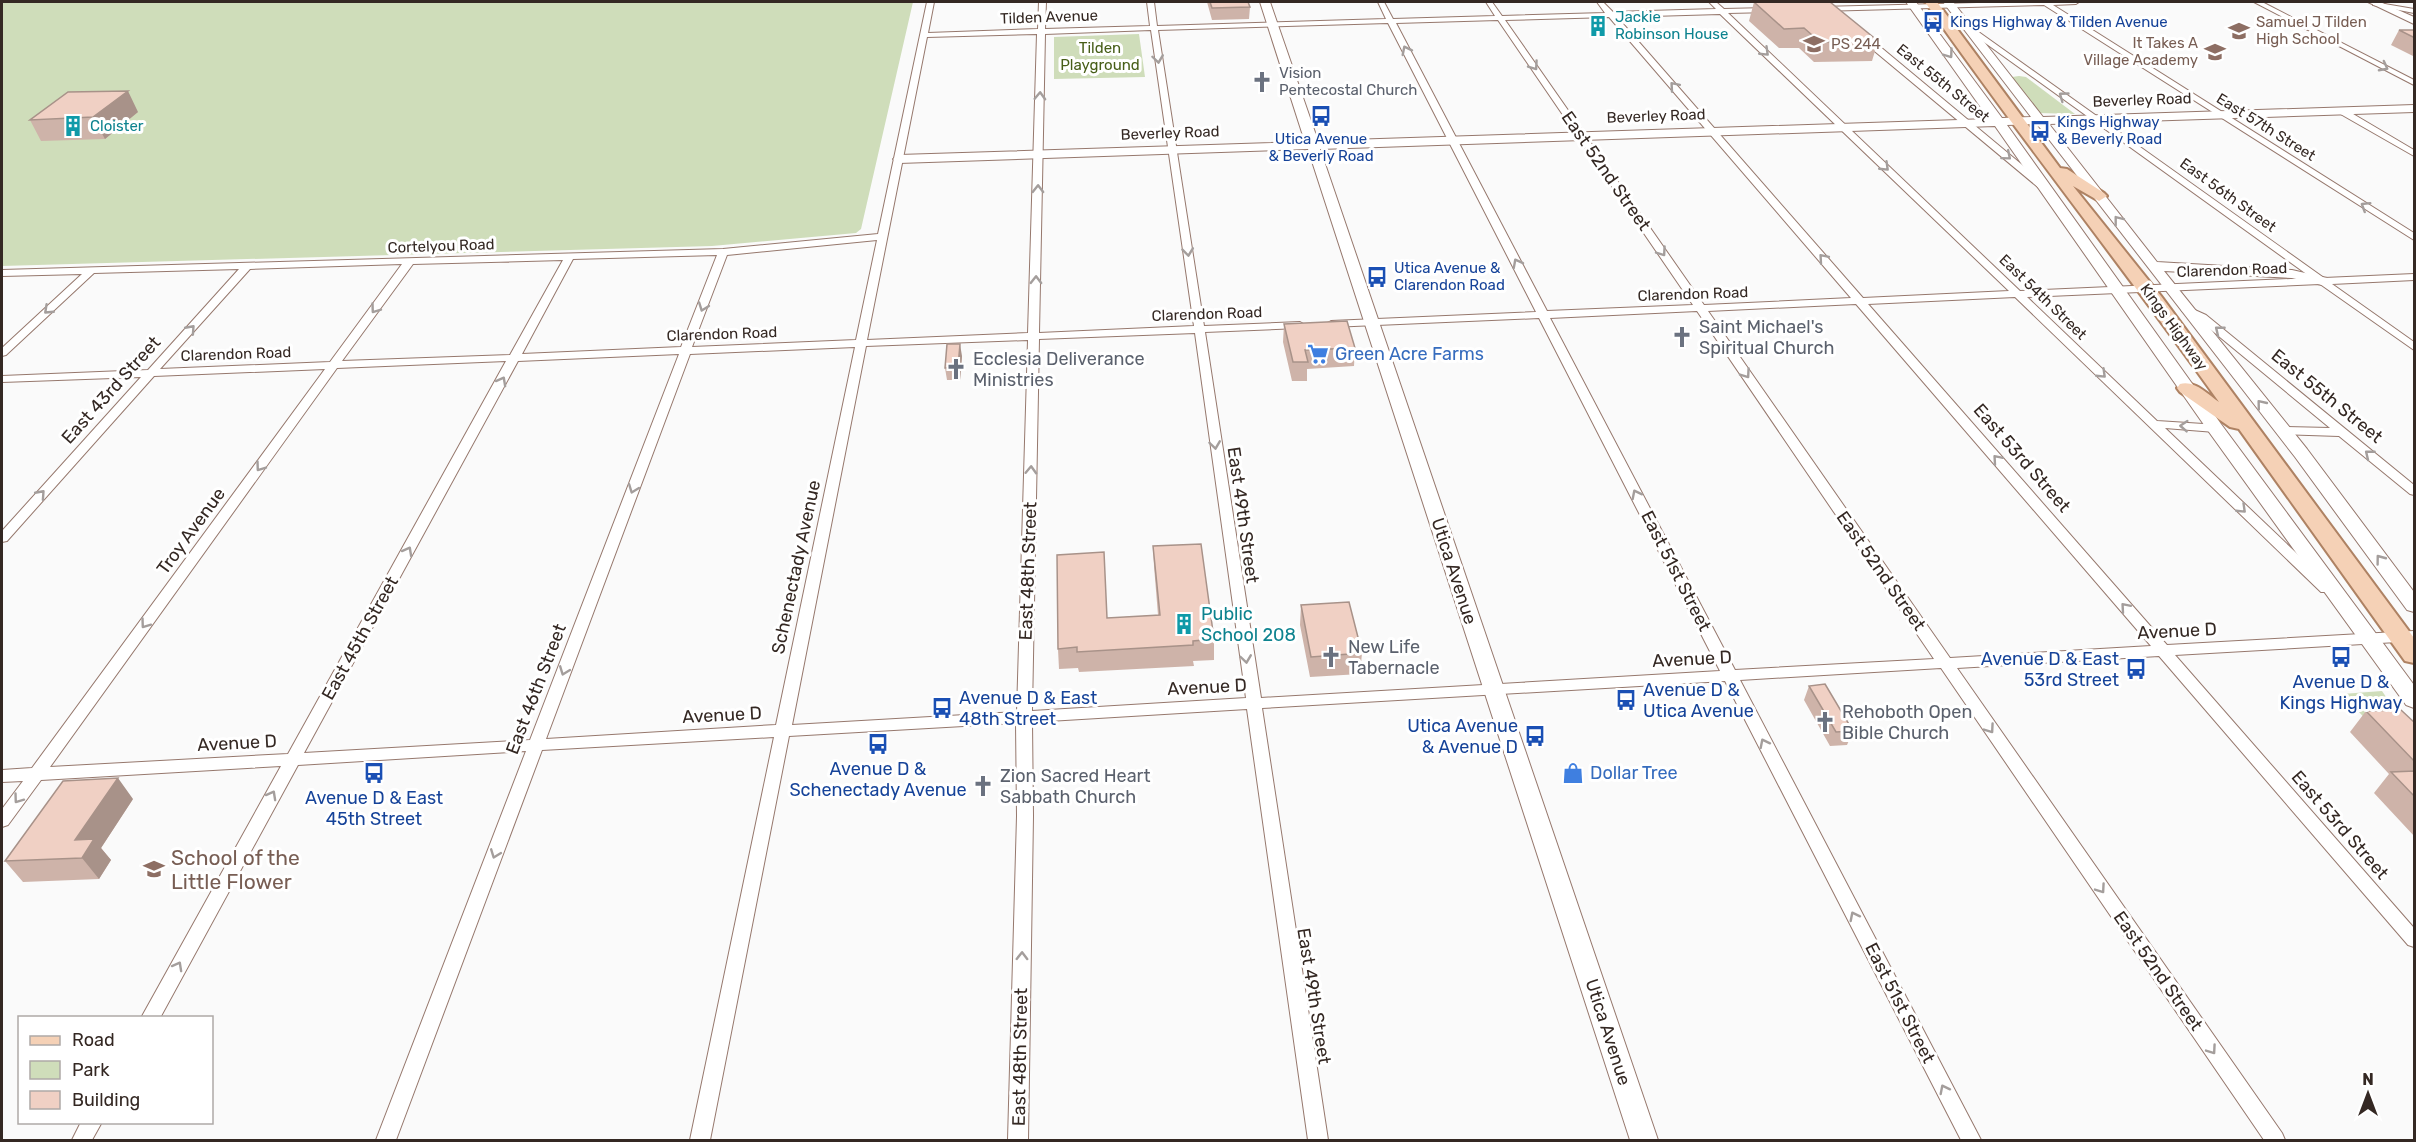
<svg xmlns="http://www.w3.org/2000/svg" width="2416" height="1142" font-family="Rubik,sans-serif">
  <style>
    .green { fill: #cfddba }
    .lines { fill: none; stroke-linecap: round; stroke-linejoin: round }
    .street-casing { stroke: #96786d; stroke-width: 2 }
    .secondary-casing { stroke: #96786d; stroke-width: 2 }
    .primary-casing { stroke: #ae8263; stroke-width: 4 }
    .street { fill: #fff; fill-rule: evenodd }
    .secondary { fill: #fff; fill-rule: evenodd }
    .primary { fill: #f5d1b6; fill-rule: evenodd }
    .wall { fill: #ceb3a9 }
    .shaded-wall { fill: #a89289 }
    .building { fill: #f0d0c4; stroke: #a89289; stroke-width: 1.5 }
    .oneway { stroke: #a49e9c }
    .labels { text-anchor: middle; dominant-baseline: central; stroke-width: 6; stroke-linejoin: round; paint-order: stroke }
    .far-street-label { font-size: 15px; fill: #342823; stroke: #fff }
    .far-culture-label { font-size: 15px; fill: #0d838f; stroke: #fff; text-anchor: start }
    .far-transit-label { font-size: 15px; fill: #164399; stroke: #fff; text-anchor: start }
    .far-education-label { font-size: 15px; fill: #785e54; stroke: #fff; text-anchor: start }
    .far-park-label { font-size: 15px; fill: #475e18; stroke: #fff }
    .far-worship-label { font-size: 15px; fill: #5b616d; stroke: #fff; text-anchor: start }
    .street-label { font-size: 18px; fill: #342823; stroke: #fff }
    .worship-label { font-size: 18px; fill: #5b616d; stroke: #fff; text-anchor: start }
    .shop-label { font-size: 18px; fill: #366cbe; stroke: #fff; text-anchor: start }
    .culture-label { font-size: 18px; fill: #0d838f; stroke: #fff; text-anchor: start }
    .transit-label { font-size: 18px; fill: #164399; stroke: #fff }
    .near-education-label { font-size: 21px; fill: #785e54; stroke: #fff; text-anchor: start }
  </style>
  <rect width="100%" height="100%" fill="#fafafa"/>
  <path class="green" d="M2 2H326L325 3 913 2 861 229 856 233 712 246 2 266Z
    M1139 34 1145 77 1054 79V37Z
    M2019 76 2026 77 2075 114 2039 113 2012 77Z
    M2382 691 2406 726 2374 728 2342 694Z"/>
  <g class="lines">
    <defs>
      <path id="street" d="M927 2H934L928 33 1038 29 1039 2H1046L1045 29 1150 26 1147 2H1154L1157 26 1386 19 1378 2H1384L1393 19 1495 16 1486 2H1492L1502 16 1605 13 1597 2H1603L1613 12 1716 9 1709 2H1716L1724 9 1768 8H1771V12L1728 13 2020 291 2312 278 1963 27V23H1966L2324 278 2414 274V280L2332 284 2414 342V350L2320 284 2027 297 2157 421 2219 425 2221 428 2215 432 2165 428 2331 586 2333 589 2331 592H2321L2015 297 1868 304 2167 645 2414 631V641L2175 655 2414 928V947L2408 945 2159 656 1957 668 2282 1133 2285 1140H2264L1941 668 1740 680 1981 1140H1961L1725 681 1262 708 1328 1140H1308L1247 709 1032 722 1033 816 1028 1140H1008L1017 816 1016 723 789 736 710 1140H690L774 737 542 750 396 1140H376L526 751 298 765 160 1018H141L281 766 41 780 8 825 2 827V809L23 781 2 782V770L32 768 325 369 154 376 7 541 2 542V531L141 377 2 382V376L148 370 239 269 94 273 6 355 2 356V348L82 274 2 276V270L723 249 878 234ZM1720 14 2009 291 1863 298 1617 17ZM1609 17 1851 298 1704 305 1505 20ZM1498 20 1693 305 1547 311 1396 23ZM1388 23 1536 312 1331 321 1326 324 1331 327 1539 318 1720 671 1261 698 1205 332 1300 328 1305 325 1300 322 1204 326 1158 30ZM1151 30 1194 326 1039 333 1045 34ZM1037 34 1028 333 867 340 927 37ZM877 240 856 340 692 347 727 255ZM717 255 681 347 522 354 573 259ZM563 260 510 355 342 361 413 264ZM402 264 330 362 160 369 250 269ZM1856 304 2151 646 1950 658 1708 311ZM1697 311 1934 659 1735 670 1550 318ZM1195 333 1246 698 1032 711 1039 339ZM1028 340 1017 712 792 725 866 346ZM855 347 776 725 546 739 690 354ZM679 354 530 740 304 753 518 361ZM506 361 288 754 50 767 337 368Z
        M2016 2H2079L2076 4 2053 5 2414 233V240L2044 5 1820 11 1816 9 1820 7Z
        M2254 2H2262L2414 80V85Z
        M2373 2 2414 9V13L2373 5Z
        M1860 35H1866L2045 184V188H2039L1860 39Z
        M2337 108H2343L2414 150V156L2337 112Z
        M2186 306 2206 315 2414 485V495L2410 494 2339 436 2279 434 2277 431 2283 427 2330 428 2198 319 2182 311 2181 309Z
        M81 1122H102L92 1140H72Z"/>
      <path id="secondary" d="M1260 2H1270L1318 141 1989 119 1906 2H1916L2002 118 2031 117 1943 2H1953L2043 117 2414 105V112L2049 124 2157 262 2292 270 2327 278 2329 281 2322 285 2292 278 2164 271 2307 449 2414 592V612L2407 610 2295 457 2037 124 2007 125 2221 424 2414 685V708L2406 705 2209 432 1995 126 1320 149 1658 1140H1630L1308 149 899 163 893 159 899 155 1305 142Z
        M2368 2H2380L2414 17V24Z"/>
      <path id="primary" d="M1925 2H1937L2060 168 2067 169 2104 193 2107 196 2099 201 2073 186 2161 296 2414 638V663L2405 661 2239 429 2230 427 2180 392 2177 388 2180 384C2195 380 2207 394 2219 402 2123 267 2020 138 1925 2Z"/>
    </defs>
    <use href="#street" class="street-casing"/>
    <use href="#secondary" class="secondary-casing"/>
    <use href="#primary" class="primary-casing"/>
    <use href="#street" class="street"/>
    <use href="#secondary" class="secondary"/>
    <use href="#primary" class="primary"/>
  </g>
  <path class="wall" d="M1207 2H1248L1250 7 1249 19 1212 20Z
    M1754 2 1878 41 1872 61 1814 62 1799 48H1779L1749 21Z
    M2399 30H2415V57L2391 45Z
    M138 112 105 139 41 141 30 120Z
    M1284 324 1355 348 1354 366 1307 369V381H1292L1283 342Z
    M962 356 960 380H947L945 368Z
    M1153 546 1214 639V660L1193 661 1194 666 1079 672 1078 668 1059 669 1058 649 1107 618 1158 615 1154 566Z
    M1301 605 1362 653 1360 674 1310 677 1300 625Z
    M1809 686 1853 731 1847 745 1830 746 1804 700Z
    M2366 711 2415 723V837L2374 793 2389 774 2350 732Z
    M133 799 101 848 111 860 99 879 23 882 5 861Z"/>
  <path class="shaded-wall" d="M128 91 138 112 105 139 93 117Z
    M960 344 962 356 960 380 958 367Z
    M118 778 133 799 101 848 111 860 99 879 82 858 75 840Z"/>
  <path class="building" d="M1210 2H1248L1250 7 1212 8Z
    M1754 2H1830L1878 41 1820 42 1804 28 1784 29Z
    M2399 30H2415V38Z
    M128 91 93 117 30 120 68 92Z
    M1347 321 1355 348 1305 350 1308 362H1293L1284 324Z
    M947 344H960L958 367 945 368Z
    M1201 544 1214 639 1193 641V645L1077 652V647L1058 649 1057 555 1104 552 1107 618 1160 615 1153 546Z
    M1349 602 1362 653 1311 657 1301 605Z
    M1825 684 1853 731 1836 732 1809 686Z
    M2401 710 2415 723V762L2366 711Z
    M2415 771V797L2391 772Z
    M118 778 75 840 94 839 82 858 5 861 63 781Z"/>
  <defs><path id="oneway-chevron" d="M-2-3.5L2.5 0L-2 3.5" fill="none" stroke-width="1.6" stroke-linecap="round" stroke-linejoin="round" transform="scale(1.5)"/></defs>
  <g class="oneway">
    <use href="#oneway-chevron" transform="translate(1406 50) rotate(-117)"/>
    <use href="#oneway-chevron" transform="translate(1765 52) rotate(44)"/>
    <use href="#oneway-chevron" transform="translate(1949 54) rotate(54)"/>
    <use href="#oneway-chevron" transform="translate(1158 59) rotate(82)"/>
    <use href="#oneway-chevron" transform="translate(1534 66) rotate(55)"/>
    <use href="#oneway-chevron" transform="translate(2384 67) rotate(28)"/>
    <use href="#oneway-chevron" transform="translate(1674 86) rotate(-131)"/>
    <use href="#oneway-chevron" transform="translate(1040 96) rotate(-88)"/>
    <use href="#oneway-chevron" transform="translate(2063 96) rotate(-144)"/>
    <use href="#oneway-chevron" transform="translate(2007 156) rotate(40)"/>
    <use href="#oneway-chevron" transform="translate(1885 167) rotate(44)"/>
    <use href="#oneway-chevron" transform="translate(1038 189) rotate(-89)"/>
    <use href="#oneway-chevron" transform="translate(2365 206) rotate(-148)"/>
    <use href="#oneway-chevron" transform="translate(2118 220) rotate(-128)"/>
    <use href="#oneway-chevron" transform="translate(1188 252) rotate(83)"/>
    <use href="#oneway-chevron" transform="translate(1662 252) rotate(55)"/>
    <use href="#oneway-chevron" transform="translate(1823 258) rotate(-131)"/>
    <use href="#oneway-chevron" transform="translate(1517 263) rotate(-118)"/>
    <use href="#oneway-chevron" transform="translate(1036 280) rotate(-89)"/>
    <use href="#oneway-chevron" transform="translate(703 307) rotate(110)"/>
    <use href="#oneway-chevron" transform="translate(375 309) rotate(126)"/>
    <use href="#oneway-chevron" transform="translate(48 310) rotate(137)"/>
    <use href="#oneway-chevron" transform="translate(191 329) rotate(-48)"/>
    <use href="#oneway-chevron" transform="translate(2219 330) rotate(-141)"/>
    <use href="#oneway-chevron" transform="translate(1746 374) rotate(55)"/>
    <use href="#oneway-chevron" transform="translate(2102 374) rotate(44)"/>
    <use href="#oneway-chevron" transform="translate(502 381) rotate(-61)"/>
    <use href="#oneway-chevron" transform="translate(2261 404) rotate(-129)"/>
    <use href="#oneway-chevron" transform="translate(2184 426) rotate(-176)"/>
    <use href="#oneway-chevron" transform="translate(1215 445) rotate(82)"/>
    <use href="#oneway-chevron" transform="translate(2369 454) rotate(-141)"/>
    <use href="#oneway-chevron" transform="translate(1997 459) rotate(-131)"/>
    <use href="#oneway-chevron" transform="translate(260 467) rotate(126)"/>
    <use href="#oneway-chevron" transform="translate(1031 470) rotate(-88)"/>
    <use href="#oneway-chevron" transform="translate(633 489) rotate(111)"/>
    <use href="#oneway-chevron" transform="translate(41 494) rotate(-48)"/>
    <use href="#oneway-chevron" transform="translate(1636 494) rotate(-117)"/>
    <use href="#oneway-chevron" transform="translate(2242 509) rotate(44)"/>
    <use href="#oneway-chevron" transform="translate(408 551) rotate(-61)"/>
    <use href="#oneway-chevron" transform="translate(2380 559) rotate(-127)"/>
    <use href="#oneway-chevron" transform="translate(2125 607) rotate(-131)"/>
    <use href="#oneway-chevron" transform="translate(145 624) rotate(126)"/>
    <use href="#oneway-chevron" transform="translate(1246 659) rotate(82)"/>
    <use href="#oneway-chevron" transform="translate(564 671) rotate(111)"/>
    <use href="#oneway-chevron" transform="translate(1990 729) rotate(55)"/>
    <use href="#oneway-chevron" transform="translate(1764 743) rotate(-117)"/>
    <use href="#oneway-chevron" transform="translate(272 795) rotate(-61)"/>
    <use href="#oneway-chevron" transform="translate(18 799) rotate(126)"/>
    <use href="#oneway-chevron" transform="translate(495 854) rotate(111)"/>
    <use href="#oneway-chevron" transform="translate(2101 889) rotate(55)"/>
    <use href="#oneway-chevron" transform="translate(1854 916) rotate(-117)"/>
    <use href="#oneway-chevron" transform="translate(1022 956) rotate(-89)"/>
    <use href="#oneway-chevron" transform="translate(178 966) rotate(-61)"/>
    <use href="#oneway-chevron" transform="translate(2212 1050) rotate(55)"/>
    <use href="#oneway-chevron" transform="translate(1944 1089) rotate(-117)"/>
  </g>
  <defs>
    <symbol id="bus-bare" viewBox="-9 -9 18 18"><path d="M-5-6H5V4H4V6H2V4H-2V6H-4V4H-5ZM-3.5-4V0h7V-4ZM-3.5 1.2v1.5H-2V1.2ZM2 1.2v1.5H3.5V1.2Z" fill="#1a4fb4" stroke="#fff" stroke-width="2.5" paint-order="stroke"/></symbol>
    <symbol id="building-bare" viewBox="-9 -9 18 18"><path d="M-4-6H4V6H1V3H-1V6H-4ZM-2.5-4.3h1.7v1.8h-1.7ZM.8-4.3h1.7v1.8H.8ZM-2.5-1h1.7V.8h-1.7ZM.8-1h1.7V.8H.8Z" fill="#0f9aa8" stroke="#fff" stroke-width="2.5" paint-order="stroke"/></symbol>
    <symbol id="school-bare" viewBox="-9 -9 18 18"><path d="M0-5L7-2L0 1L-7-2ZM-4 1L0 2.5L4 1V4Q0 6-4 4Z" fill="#8d6e63" stroke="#fff" stroke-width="2.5" paint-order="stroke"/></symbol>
    <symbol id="church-bare" viewBox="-9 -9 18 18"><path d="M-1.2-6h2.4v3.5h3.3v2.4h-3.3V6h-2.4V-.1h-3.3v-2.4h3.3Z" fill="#6b7280" stroke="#fff" stroke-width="2.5" paint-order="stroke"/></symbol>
    <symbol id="supermarket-bare" viewBox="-9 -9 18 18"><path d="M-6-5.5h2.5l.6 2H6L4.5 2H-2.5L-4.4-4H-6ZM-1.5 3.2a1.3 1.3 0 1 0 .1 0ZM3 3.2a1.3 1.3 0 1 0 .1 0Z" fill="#3f7fe0" stroke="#fff" stroke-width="2.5" paint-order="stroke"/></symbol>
    <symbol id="shop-bare" viewBox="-9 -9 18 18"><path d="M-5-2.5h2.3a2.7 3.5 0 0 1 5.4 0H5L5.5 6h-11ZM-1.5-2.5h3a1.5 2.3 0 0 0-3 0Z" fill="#3f7fe0" stroke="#fff" stroke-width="2.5" paint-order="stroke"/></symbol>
  </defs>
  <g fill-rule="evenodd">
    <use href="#bus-bare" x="1918" y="7" width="30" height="30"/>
    <use href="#building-bare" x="1583" y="11" width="30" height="30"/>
    <use href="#school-bare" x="2224" y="16" width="30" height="30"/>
    <use href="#school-bare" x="1799" y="29" width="30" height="30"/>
    <use href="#school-bare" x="2200" y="37" width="30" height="30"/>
    <use href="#church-bare" x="1247" y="67" width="30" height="30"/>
    <use href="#bus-bare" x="1306" y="101" width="30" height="30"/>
    <use href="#building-bare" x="58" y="111" width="30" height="30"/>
    <use href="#bus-bare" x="2025" y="116" width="30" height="30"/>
    <use href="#bus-bare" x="1362" y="262" width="30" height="30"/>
    <use href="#church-bare" x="1667" y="322" width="30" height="30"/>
    <use href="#supermarket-bare" x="1303" y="339" width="30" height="30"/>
    <use href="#church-bare" x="941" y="354" width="30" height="30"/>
    <use href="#building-bare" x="1169" y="609" width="30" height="30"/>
    <use href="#church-bare" x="1316" y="642" width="30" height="30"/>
    <use href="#bus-bare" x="2326" y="642" width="30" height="30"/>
    <use href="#bus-bare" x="2121" y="654" width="30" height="30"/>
    <use href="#bus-bare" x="1611" y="685" width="30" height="30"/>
    <use href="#bus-bare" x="927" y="693" width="30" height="30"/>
    <use href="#church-bare" x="1810" y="707" width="30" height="30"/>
    <use href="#bus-bare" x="1520" y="721" width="30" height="30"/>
    <use href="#bus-bare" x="863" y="729" width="30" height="30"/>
    <use href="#bus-bare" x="359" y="758" width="30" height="30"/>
    <use href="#shop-bare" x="1558" y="758" width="30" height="30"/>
    <use href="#church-bare" x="968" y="771" width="30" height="30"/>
    <use href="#school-bare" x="139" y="854" width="30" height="30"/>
  </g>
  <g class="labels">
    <g class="far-street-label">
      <text transform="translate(1049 17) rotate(-2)">Tilden Avenue</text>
      <text transform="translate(1943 83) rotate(39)">East 55th Street</text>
      <text transform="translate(2142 100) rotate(-2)">Beverley Road</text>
      <text transform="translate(1656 116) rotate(-2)">Beverley Road</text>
      <text transform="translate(2266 127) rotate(32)">East 57th Street</text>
      <text transform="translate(1170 133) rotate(-2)">Beverley Road</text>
      <text transform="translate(2228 195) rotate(36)">East 56th Street</text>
      <text transform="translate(441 246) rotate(-2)">Cortelyou Road</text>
      <text transform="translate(2232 270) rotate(-2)">Clarendon Road</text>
      <text transform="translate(1693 294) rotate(-2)">Clarendon Road</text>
      <text transform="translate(2043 297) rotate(44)">East 54th Street</text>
      <text transform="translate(1207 314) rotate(-2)">Clarendon Road</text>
      <text transform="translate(2174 327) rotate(54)">Kings Highway</text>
      <text transform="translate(722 334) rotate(-2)">Clarendon Road</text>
      <text transform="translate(236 354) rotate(-2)">Clarendon Road</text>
    </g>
    <g class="far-culture-label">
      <text x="1615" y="17">Jackie<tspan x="1615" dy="17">Robinson House</tspan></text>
      <text x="90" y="126">Cloister</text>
    </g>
    <g class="far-transit-label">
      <text x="1950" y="22">Kings Highway &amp; Tilden Avenue</text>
      <text x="2057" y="122">Kings Highway<tspan x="2057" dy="17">&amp; Beverly Road</tspan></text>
      <text x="1321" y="139" text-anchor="middle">Utica Avenue<tspan x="1321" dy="17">&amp; Beverly Road</tspan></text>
      <text x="1394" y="268">Utica Avenue &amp;<tspan x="1394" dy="17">Clarendon Road</tspan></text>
    </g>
    <g class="far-education-label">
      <text x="2256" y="22">Samuel J Tilden<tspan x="2256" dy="17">High School</tspan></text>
      <text x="2198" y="43" text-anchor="end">It Takes A<tspan x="2198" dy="17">Village Academy</tspan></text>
      <text x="1831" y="44">PS 244</text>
    </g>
    <g class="far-park-label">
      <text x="1100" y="48">Tilden<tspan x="1100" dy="17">Playground</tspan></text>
    </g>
    <g class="far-worship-label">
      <text x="1279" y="73">Vision<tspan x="1279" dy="17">Pentecostal Church</tspan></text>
    </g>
    <g class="street-label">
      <text transform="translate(1606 171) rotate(55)">East 52nd Street</text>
      <text transform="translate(111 390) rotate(-48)">East 43rd Street</text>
      <text transform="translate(2327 396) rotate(39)">East 55th Street</text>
      <text transform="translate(2022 458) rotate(49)">East 53rd Street</text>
      <text transform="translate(1243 515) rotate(82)">East 49th Street</text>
      <text transform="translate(191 531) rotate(-54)">Troy Avenue</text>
      <text transform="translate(796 567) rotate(-78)">Schenectady Avenue</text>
      <text transform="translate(1028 571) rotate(-88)">East 48th Street</text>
      <text transform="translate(1454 571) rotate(72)">Utica Avenue</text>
      <text transform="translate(1676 571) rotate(63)">East 51st Street</text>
      <text transform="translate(1881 571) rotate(55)">East 52nd Street</text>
      <text transform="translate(2177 631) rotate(-3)">Avenue D</text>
      <text transform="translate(360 638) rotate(-61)">East 45th Street</text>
      <text transform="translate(1692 659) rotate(-3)">Avenue D</text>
      <text transform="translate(1207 687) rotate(-3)">Avenue D</text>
      <text transform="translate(536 689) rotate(-69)">East 46th Street</text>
      <text transform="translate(722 715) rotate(-3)">Avenue D</text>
      <text transform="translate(237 743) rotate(-3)">Avenue D</text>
      <text transform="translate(2340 825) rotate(49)">East 53rd Street</text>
      <text transform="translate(2158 971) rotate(55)">East 52nd Street</text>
      <text transform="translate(1314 996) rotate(81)">East 49th Street</text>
      <text transform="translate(1900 1003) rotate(63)">East 51st Street</text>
      <text transform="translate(1608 1032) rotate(72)">Utica Avenue</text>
      <text transform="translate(1020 1057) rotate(-89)">East 48th Street</text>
    </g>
    <g class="worship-label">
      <text x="1699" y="327">Saint Michael's<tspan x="1699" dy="21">Spiritual Church</tspan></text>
      <text x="973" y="359">Ecclesia Deliverance<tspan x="973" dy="21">Ministries</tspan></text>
      <text x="1348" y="647">New Life<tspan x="1348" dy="21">Tabernacle</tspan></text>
      <text x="1842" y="712">Rehoboth Open<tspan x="1842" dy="21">Bible Church</tspan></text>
      <text x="1000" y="776">Zion Sacred Heart<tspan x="1000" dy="21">Sabbath Church</tspan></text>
    </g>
    <g class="shop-label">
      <text x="1335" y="354">Green Acre Farms</text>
      <text x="1590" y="773">Dollar Tree</text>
    </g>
    <g class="culture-label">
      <text x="1201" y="614">Public<tspan x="1201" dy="21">School 208</tspan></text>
    </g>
    <g class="transit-label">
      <text x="2119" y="659" text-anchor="end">Avenue D &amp; East<tspan x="2119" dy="21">53rd Street</tspan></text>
      <text x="2341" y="682">Avenue D &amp;<tspan x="2341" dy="21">Kings Highway</tspan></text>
      <text x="1643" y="690" text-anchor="start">Avenue D &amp;<tspan x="1643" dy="21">Utica Avenue</tspan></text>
      <text x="959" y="698" text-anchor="start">Avenue D &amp; East<tspan x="959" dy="21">48th Street</tspan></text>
      <text x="1518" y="726" text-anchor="end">Utica Avenue<tspan x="1518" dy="21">&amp; Avenue D</tspan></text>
      <text x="878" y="769">Avenue D &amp;<tspan x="878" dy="21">Schenectady Avenue</tspan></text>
      <text x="374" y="798">Avenue D &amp; East<tspan x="374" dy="21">45th Street</tspan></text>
    </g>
    <g class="near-education-label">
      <text x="171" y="857">School of the<tspan x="171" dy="24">Little Flower</tspan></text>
    </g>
  </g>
  <rect width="2416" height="1142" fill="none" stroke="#342823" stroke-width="6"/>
  <rect x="18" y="1016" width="195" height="108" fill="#ffffff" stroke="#aea9a7" stroke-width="1.5"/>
  <rect x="30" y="1036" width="30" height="9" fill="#f5d1b6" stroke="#aea9a7" stroke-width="1.5"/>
  <text x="72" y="1046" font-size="18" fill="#342823">Road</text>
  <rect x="30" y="1061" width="30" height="18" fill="#cfddba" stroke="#aea9a7" stroke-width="1.5"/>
  <text x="72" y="1076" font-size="18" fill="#342823">Park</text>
  <rect x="30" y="1091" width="30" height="18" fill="#f0d0c4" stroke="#aea9a7" stroke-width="1.5"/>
  <text x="72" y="1106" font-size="18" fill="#342823">Building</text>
  <g transform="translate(2368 1094)" stroke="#ffffff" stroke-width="4.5" paint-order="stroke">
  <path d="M0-4.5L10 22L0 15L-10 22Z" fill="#342823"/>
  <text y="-9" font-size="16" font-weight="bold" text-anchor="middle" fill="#342823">N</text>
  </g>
</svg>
